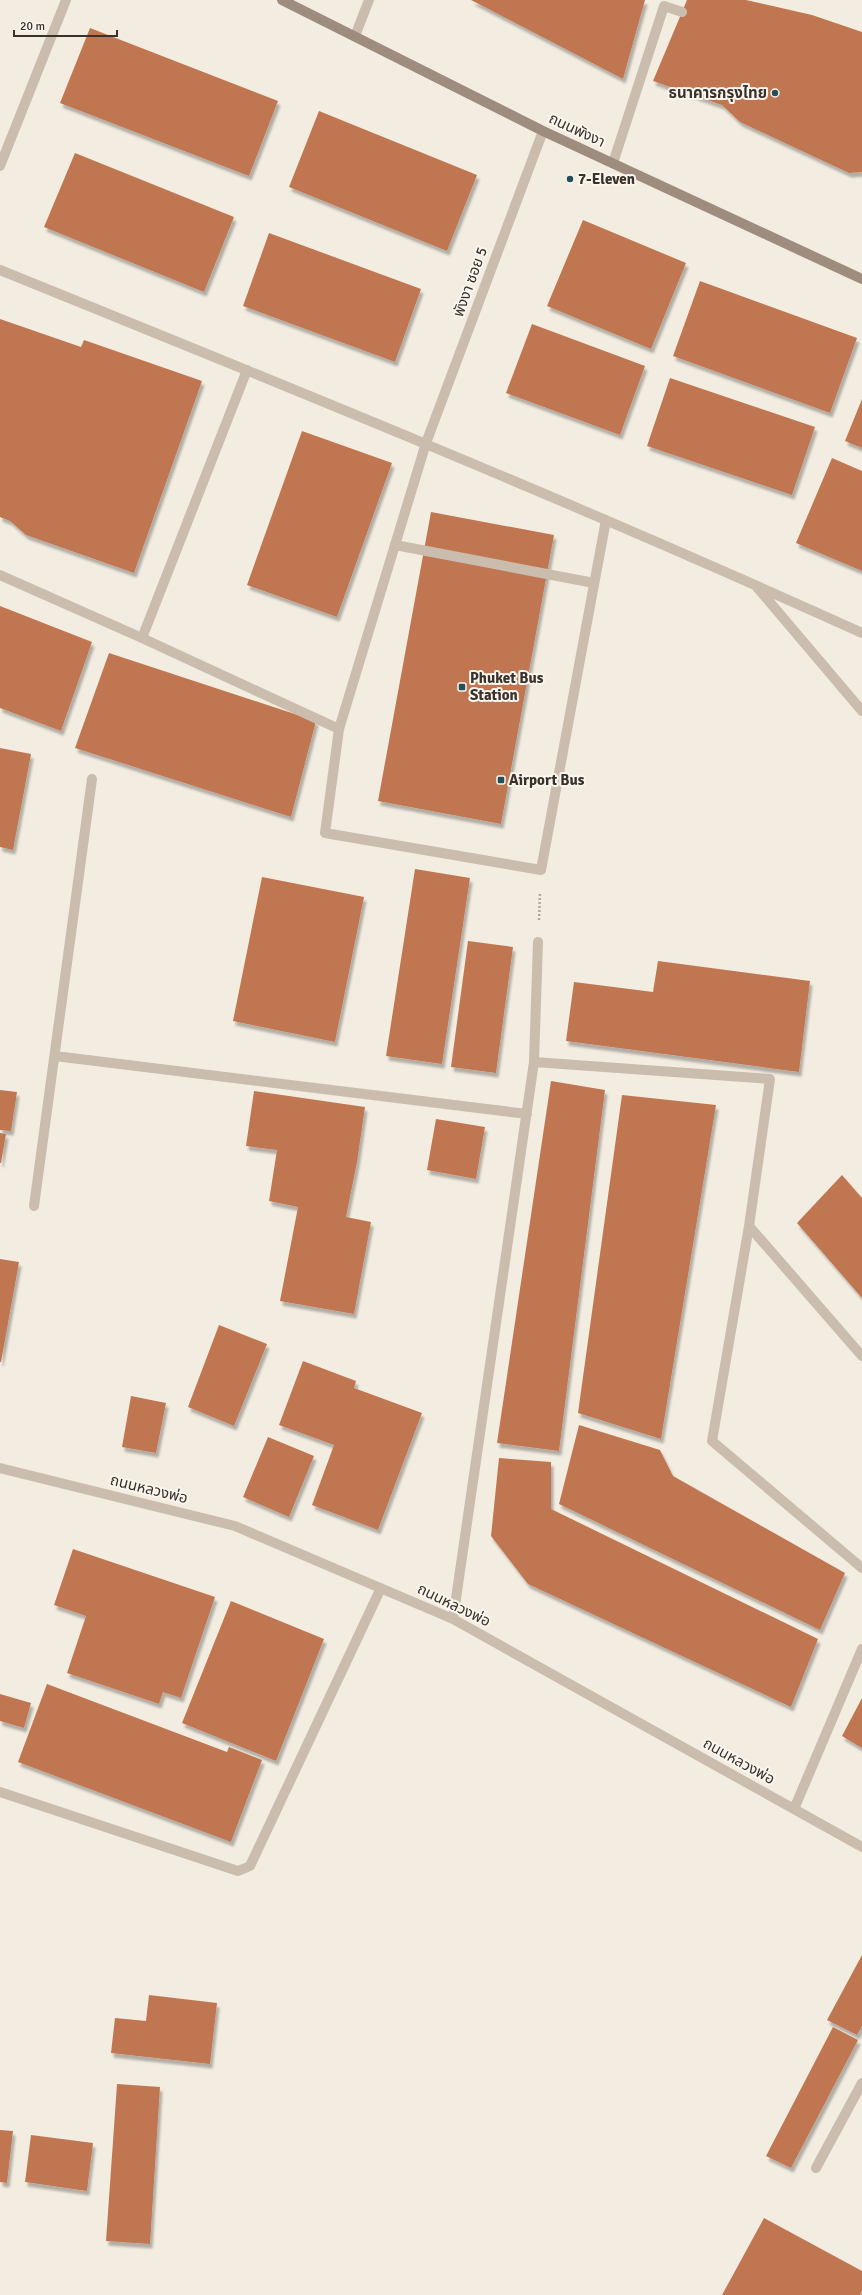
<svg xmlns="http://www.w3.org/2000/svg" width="862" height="2295" font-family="Signika,'Noto Sans Thai',sans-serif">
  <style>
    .building { fill: #c07751; filter: url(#shadow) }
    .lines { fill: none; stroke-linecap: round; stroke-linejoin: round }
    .path { stroke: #b6a797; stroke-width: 2.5; stroke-dasharray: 2 2; stroke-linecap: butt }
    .lane { stroke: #cabdad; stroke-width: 10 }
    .street { stroke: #cabdad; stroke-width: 10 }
    .secondary { stroke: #9e8d7e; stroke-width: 10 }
    .poi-dot { fill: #225059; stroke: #faf5ed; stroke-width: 1.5 }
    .labels { text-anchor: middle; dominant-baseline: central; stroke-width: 4; stroke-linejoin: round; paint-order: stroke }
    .poi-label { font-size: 15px; font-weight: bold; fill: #39312b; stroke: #faf5ed; text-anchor: start }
    .street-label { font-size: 15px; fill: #39312b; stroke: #faf5ed }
  </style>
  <defs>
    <filter id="shadow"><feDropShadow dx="2.5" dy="4.5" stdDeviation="1" flood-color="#0004"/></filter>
  </defs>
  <rect width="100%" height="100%" fill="#f2ece1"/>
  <path class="building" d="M471 0H645L623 79Z
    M687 0H746L812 15 862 32V172L849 173 740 122 722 105 653 81Z
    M90 28 278 101 249 176 60 103Z
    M319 111 477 175 447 251 289 187Z
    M75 153 234 217 204 292 44 227Z
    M583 220 686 263 651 349 547 306Z
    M269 233 421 289 395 362 243 306Z
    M700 281 857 338 830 413 673 356Z
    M0 319 81 347 84 340 202 381 134 573 26 535 10 521 0 517Z
    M532 324 645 366 620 435 506 393Z
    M670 378 815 427 792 495 647 446Z
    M862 399V448L845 441Z
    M302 431 392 463 337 617 247 585Z
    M832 458 862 471V571L796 543Z
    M431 512 554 535 501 824 378 801Z
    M0 606 92 642 61 731 0 708Z
    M109 653 316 721 291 817 75 748Z
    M0 748 31 754 13 850 0 847Z
    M415 869 470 878 442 1064 386 1056Z
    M262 877 364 897 335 1042 233 1021Z
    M468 941 513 947 496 1073 451 1067Z
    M658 961 810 981 799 1072 566 1041 574 982 653 992Z
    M551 1081 605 1090 559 1451 497 1443Z
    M0 1090 17 1092 11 1131 0 1130Z
    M254 1091 365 1107 357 1162 346 1217 371 1222 354 1314 280 1301 298 1207 269 1201 277 1150 246 1146Z
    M622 1095 716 1105 661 1439 578 1413Z
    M436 1119 485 1127 476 1179 427 1170Z
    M0 1133 6 1134 1 1163H0Z
    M842 1175 862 1198V1298L797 1223Z
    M0 1259 19 1262 1 1362H0Z
    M219 1325 267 1344 234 1426 188 1407Z
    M303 1361 356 1381 354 1388 422 1413 378 1530 312 1505 334 1445 279 1425Z
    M131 1396 166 1403 156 1453 122 1447Z
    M579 1425 660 1450 673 1476 845 1573 820 1630 559 1504Z
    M268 1437 314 1456 289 1517 243 1497Z
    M499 1458 551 1462V1509L818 1639 791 1707 528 1584 491 1536Z
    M73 1549 215 1597 181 1698 163 1692 159 1704 67 1673 86 1616 54 1605Z
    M231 1601 324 1639 276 1761 182 1723Z
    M47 1684 227 1752 229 1747 262 1760 231 1842 18 1762Z
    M0 1694 31 1703 24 1728 0 1721Z
    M862 1698V1748L842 1736Z
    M862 1955V2026L857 2035 827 2020Z
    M149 1995 217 2003 210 2064 111 2053 115 2018 146 2021Z
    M833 2027 858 2040 791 2168 766 2156Z
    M117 2084 160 2087 150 2244 106 2241Z
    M0 2130 13 2131 7 2183 0 2182Z
    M31 2135 93 2143 87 2191 25 2182Z
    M764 2218 862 2271V2290L860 2295H722Z"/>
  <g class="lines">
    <path class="path" d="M539 920 540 893"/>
    <path class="lane" d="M613 163 664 6 682 12
      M395 545 594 583"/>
    <path class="street" d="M355 36 369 0
      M543 131 426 443 339 729 325 833 541 870 606 520
      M0 166 66 0
      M0 270C289 387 578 504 862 633
      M0 575 142 638 339 729
      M756 586 862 711
      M142 638 247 370
      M55 1056 527 1114
      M534 1062 770 1079 749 1226 712 1441 862 1568
      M34 1206 92 779
      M749 1226 862 1356
      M0 1468 235 1526 453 1619 862 1847
      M453 1619 534 1062 538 942
      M0 1792 238 1871 250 1866 381 1588
      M794 1809 862 1649
      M816 2168 862 2083"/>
    <path class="secondary" d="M282 0 543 131 862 279"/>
  </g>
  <g class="poi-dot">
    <circle cx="775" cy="93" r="4"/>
    <circle cx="570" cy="179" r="4"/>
    <rect x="458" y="683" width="8" height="8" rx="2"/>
    <rect x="497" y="776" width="8" height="8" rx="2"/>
  </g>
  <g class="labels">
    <g class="poi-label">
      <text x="767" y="93" text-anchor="end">ธนาคารกรุงไทย</text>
      <text x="578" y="179">7-Eleven</text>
      <text x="470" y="678">Phuket Bus<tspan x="470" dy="17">Station</tspan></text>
      <text x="509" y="780">Airport Bus</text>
    </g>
    <g class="street-label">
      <text transform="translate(577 130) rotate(25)">ถนนพังงา</text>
      <text transform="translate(470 282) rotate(-70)">พังงา ซอย 5</text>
      <text transform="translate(149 1489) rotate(14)">ถนนหลวงพ่อ</text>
      <text transform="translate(454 1605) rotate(26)">ถนนหลวงพ่อ</text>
      <text transform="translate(739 1761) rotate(29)">ถนนหลวงพ่อ</text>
    </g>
  </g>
  <path d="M14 30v6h103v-6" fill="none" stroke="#39312b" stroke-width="2"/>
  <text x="20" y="30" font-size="12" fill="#39312b" stroke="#faf5ed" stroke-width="3" paint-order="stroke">20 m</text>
</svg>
